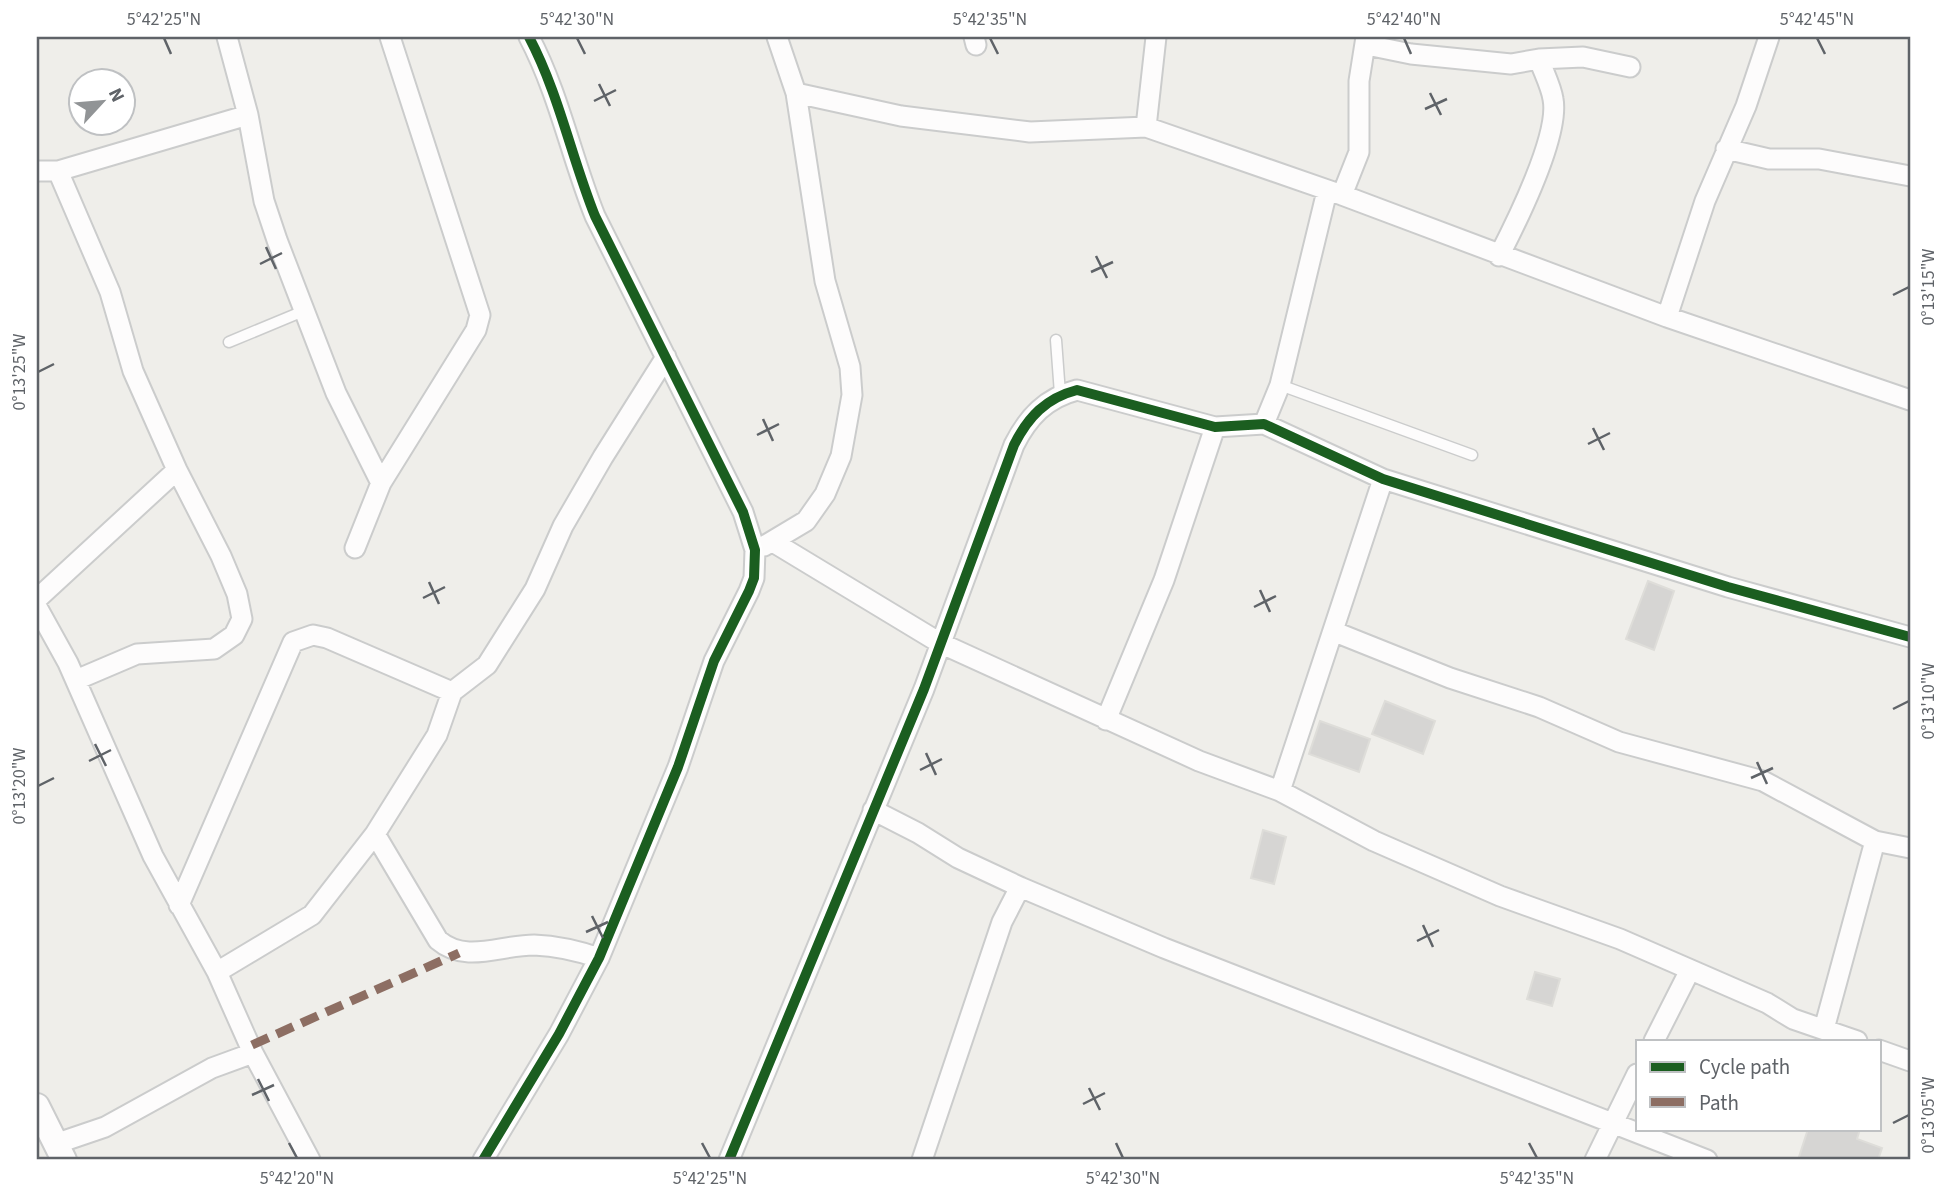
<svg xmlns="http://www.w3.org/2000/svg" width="1947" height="1197" font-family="'Source Sans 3',sans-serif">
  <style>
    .building { fill: #d6d5d3; stroke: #deddd9; stroke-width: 2 }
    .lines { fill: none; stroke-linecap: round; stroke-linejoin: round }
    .service-casing { stroke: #cbcccc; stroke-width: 13 }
    .minor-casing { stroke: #cbcccc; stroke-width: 23 }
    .tertiary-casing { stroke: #cbcccc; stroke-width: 28 }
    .service { stroke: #fdfcfc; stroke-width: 10 }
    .minor { stroke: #fdfcfc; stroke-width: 19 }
    .tertiary { stroke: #fdfcfc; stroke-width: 24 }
    .quiet { stroke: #8d6e63; stroke-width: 9; stroke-dasharray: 18 9; stroke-linecap: butt }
    .cycleway-casing { stroke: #fff; stroke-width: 15 }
    .cycleway { stroke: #1b5e20; stroke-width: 10 }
    .ticks { fill: none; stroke: #5f6368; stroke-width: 2.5 }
    .neatline { fill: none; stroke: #5f6368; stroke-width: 2.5 }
    .ticks-label { font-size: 18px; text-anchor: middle; fill: #5f6368 }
  </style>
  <rect width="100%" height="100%" fill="#efeeea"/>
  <path class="building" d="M1648 581 1674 591 1654 650 1626 639Z
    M1385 701 1435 721 1423 754 1372 734Z
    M1320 721 1370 739 1359 772 1309 754Z
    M1263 830 1286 837 1274 884 1251 878Z
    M1535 972 1560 979 1552 1006 1527 999Z
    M1808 1129H1860L1857 1139 1882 1148 1878 1160H1798Z"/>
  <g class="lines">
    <defs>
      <path id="service" d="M1056 340 1060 394
        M229 342 306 310
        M1280 385 1472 455"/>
      <path id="minor" d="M227 37 248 115 264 201 277 240 336 393 381 483
        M974 37 976 45
        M1367 45 1411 54 1511 64 1539 59 1583 57 1630 67
        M796 93 901 116 1030 132 1146 127 1342 195 1667 317 1910 400
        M1146 127 1156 37
        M1726 149 1769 159H1819L1910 176
        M37 171H58L110 292 133 371 177 470 221 556 237 594 242 619 234 635 214 649 137 654 76 680
        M58 171 248 115
        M1342 195 1359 152V81L1366 37
        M1499 256C1516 223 1560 135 1553 99 1551 86 1543 71 1539 59
        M1667 317 1705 201 1746 106 1769 37
        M1264 424 1280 385 1327 191
        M773 542 940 643 1199 761 1280 791 1374 841 1500 896 1620 939 1767 1003 1793 1019 1857 1041
        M764 546 806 521 825 494 841 456 852 395 850 367 825 281 796 93 777 37
        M355 548 381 483 476 330 480 315 390 37
        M37 599 177 470
        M37 607 68 663 153 856 217 972 253 1053 212 1068 105 1127 55 1144
        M1335 632 1450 678 1539 707 1619 742 1763 781 1875 841 1910 848
        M1106 720 1164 580 1215 427
        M1280 791 1383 479
        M873 810 918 833 958 858 1020 887 1002 922 922 1160
        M1020 887 1164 948 1707 1160
        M179 905 293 642 313 635 327 638 452 692
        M599 958C576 950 558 946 534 945 500 945 466 964 438 940L375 834 437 735 452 692 487 665 535 589 563 526 603 457 666 357
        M217 972 312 915 375 834
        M1824 1029 1875 841
        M1654 1041 1690 970
        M1879 1050 1910 1061
        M253 1053 310 1160
        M483 1160 559 1034 599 958 678 767 714 661 749 591 754 578 755 550 743 512 595 216C571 156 559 94 529 37
        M729 1160 924 689 1014 445C1028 417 1046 398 1077 390L1215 427 1264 424 1383 479 1728 587 1910 637
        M1595 1160 1637 1074"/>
      <path id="tertiary" d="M37 1106 64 1160"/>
    </defs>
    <use href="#service" class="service-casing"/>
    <use href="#minor" class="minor-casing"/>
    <use href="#tertiary" class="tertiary-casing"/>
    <use href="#service" class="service"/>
    <use href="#minor" class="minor"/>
    <use href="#tertiary" class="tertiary"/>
    <path class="quiet" d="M252 1045 459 953"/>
    <defs>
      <path id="cycleway" d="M483 1160 559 1034 599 958 678 767 714 661 749 591 754 578 755 550 743 512 595 216C571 156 559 94 529 37
        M729 1160 924 689 1014 445C1028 417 1046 398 1077 390L1215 427 1264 424 1383 479 1728 587 1910 637"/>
    </defs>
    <use href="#cycleway" class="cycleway-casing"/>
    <use href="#cycleway" class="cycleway"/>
  </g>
  <path class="ticks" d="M164 38 171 54M577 38 585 54M990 38 998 54M1404 38 1411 54M1817 38 1825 54M599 84 610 106M1430 93 1441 115M594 101 616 90M1425 109 1447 99M266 247 276 269M1096 256 1107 278M260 264 282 253M1091 272 1113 262M1893 295 1909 287M38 372 54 364M763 419 773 441M1593 428 1604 450M757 435 779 424M1588 444 1610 433M429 582 439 604M1260 590 1270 612M423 598 445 587M1254 607 1276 596M1893 709 1909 701M95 744 106 766M926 753 936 775M89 761 111 750M1757 762 1767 784M920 770 942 759M1751 778 1773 768M38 786 54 778M592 916 603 938M1423 925 1433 947M586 932 608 922M1417 941 1439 930M258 1079 269 1101M1089 1088 1100 1110M252 1095 274 1085M1083 1104 1105 1093M1893 1123 1909 1115M289 1143 297 1158M702 1143 710 1158M1116 1143 1123 1158M1529 1143 1537 1158"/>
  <rect width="1947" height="1197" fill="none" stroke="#ffffff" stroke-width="77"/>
  <rect x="1636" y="1040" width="245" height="91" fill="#ffffff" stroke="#bfc1c3" stroke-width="2"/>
  <rect x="1650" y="1062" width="35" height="10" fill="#1b5e20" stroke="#bfc1c3" stroke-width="2"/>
  <text x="1699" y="1074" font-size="21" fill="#5f6368">Cycle path</text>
  <rect x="1650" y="1097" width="35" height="10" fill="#8d6e63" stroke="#bfc1c3" stroke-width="2"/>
  <text x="1699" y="1110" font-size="21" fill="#5f6368">Path</text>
  <g transform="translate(102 102) rotate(64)"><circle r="33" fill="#ffffff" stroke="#bfc1c3" stroke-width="2"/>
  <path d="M0-5L12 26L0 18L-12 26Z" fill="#919496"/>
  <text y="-10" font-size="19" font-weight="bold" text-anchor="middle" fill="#5f6368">N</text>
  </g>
  <rect x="38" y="38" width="1871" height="1120" class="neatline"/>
  <g class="ticks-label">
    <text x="164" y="25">5°42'25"N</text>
    <text x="577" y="25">5°42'30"N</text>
    <text x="990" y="25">5°42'35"N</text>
    <text x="1404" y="25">5°42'40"N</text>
    <text x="1817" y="25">5°42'45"N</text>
    <text transform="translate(1928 287) rotate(-90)" y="6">0°13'15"W</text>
    <text transform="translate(19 372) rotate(-90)" y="6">0°13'25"W</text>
    <text transform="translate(1928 701) rotate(-90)" y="6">0°13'10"W</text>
    <text transform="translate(19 786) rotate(-90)" y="6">0°13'20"W</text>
    <text transform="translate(1928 1115) rotate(-90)" y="6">0°13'05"W</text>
    <text x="297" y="1184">5°42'20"N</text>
    <text x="710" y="1184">5°42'25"N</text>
    <text x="1123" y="1184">5°42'30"N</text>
    <text x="1537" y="1184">5°42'35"N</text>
  </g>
</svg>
